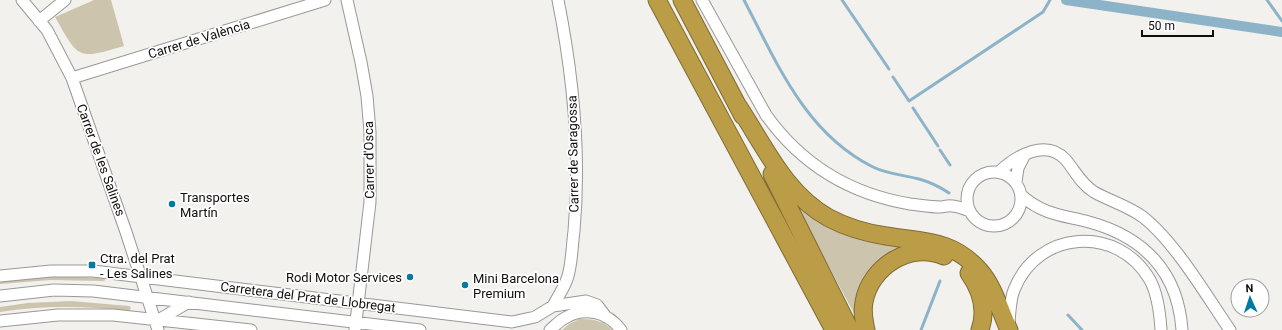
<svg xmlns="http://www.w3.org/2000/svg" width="1282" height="330" font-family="Roboto,sans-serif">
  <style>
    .green { fill: #cdc4ad }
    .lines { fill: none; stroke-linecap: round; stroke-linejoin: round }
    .stream { stroke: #8cb3c8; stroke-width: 3 }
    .canal { stroke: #8cb3c8; stroke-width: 10 }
    .minor-casing { stroke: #9a9895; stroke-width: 13 }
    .highway-casing { stroke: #7f6b33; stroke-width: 19 }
    .minor { stroke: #fff; stroke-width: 11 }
    .highway { stroke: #bb9c47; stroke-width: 17 }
    .poi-dot { fill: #027aa2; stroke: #fff; stroke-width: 1.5 }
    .labels { text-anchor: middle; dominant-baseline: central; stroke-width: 3.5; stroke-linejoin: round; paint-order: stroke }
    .street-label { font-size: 13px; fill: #100f0e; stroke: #fff }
    .poi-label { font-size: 13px; fill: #100f0e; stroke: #fff; text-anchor: start }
  </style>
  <rect width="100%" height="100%" fill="#f2f1ed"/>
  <path class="green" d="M94 0H111L124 46C77 60 79 59 55 17Z
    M791 196 919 246 902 251 857 319Z
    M62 276 101 278 106 280 103 281 50 280 0 284V281Z
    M71 301 129 306 131 308 129 311C86 306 43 305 0 312V307L28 303Z
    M579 319C592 319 603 320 612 330H562L569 324Z"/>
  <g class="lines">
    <path class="stream" d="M744 0C777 63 805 133 873 167 887 174 904 175 919 179 930 182 940 187 949 193
      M842 0 889 69
      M1267 0 1282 21
      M1082 2V0
      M893 77 909 101 1043 12 1050 0
      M913 108 938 146
      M940 150 950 165
      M1068 315 1082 330
      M921 330 940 281"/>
    <path class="canal" d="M1066 0 1282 32"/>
    <defs>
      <path id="minor" d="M22 0 47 30 72 78 126 232 158 330
        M347 0 361 62 367 96 370 132V202L355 330
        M702 0 766 115C801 164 850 194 910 204 920 205 930 207 940 207 944 207 948 205 952 206 958 206 964 209 970 211
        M39 21 65 0
        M72 78 325 0
        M967 199a27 27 0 1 1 54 0a27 27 0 1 1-54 0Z
        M999 172C1016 156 1046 138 1066 160 1075 171 1081 184 1094 192 1110 201 1128 206 1143 217 1175 242 1206 295 1230 330
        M1016 182 1018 168 1025 154
        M1022 196C1044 215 1062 215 1089 222 1144 237 1178 272 1182 330
        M0 276 51 271H93L512 322 535 317 553 306 586 301 597 305 606 317
        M0 296 54 290 93 291 420 330
        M553 306C558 296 565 287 568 276 572 262 572 246 574 231 581 154 573 75 558 0
        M160 319 189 302
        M0 321 58 315H113L251 330
        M1009 323C1010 312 1010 300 1014 290 1037 230 1118 224 1150 280 1158 295 1160 313 1161 330
        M550 330C555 326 559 321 565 318 584 306 608 312 621 330"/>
      <path id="highway" d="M657 0 834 330
        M682 0 743 116
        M738 106C764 145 785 194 829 218 846 227 866 233 886 236 923 242 952 239 980 271 994 287 1000 311 1009 330
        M772 174 850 330
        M969 273C981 290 987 310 980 330
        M866 330C864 321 862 312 864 302 870 267 910 241 944 256"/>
    </defs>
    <use href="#minor" class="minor-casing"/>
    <use href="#highway" class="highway-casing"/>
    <use href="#minor" class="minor"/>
    <use href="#highway" class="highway"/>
  </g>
  <g class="poi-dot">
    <circle cx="172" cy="204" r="4"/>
    <rect x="88" y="261" width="8" height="8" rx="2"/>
    <circle cx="410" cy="277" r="4"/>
    <circle cx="465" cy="285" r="4"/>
  </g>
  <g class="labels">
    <g class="street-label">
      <text transform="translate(199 39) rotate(-17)">Carrer de València</text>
      <text transform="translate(573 154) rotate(-91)">Carrer de Saragossa</text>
      <text transform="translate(101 160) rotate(70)">Carrer de les Salines</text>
      <text transform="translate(369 160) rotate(-91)">Carrer d'Osca</text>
      <text transform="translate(308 297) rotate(7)">Carretera del Prat de Llobregat</text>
    </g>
    <g class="poi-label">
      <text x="180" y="197">Transportes<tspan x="180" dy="15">Martín</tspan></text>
      <text x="100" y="258">Ctra. del Prat<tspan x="100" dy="15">- Les Salines</tspan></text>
      <text x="402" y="277" text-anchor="end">Rodi Motor Services</text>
      <text x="473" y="278">Mini Barcelona<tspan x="473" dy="15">Premium</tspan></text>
    </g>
  </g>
  <g transform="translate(1250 298) rotate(357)"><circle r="19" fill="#ffffff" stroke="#9f9f9f"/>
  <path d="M0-3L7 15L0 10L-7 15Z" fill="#027aa2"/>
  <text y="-6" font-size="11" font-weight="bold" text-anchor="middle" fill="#100f0e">N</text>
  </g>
  <path d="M1142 30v6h71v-6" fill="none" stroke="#100f0e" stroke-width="2"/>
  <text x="1148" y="30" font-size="12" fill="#100f0e" stroke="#ffffff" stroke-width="3" paint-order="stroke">50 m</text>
</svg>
